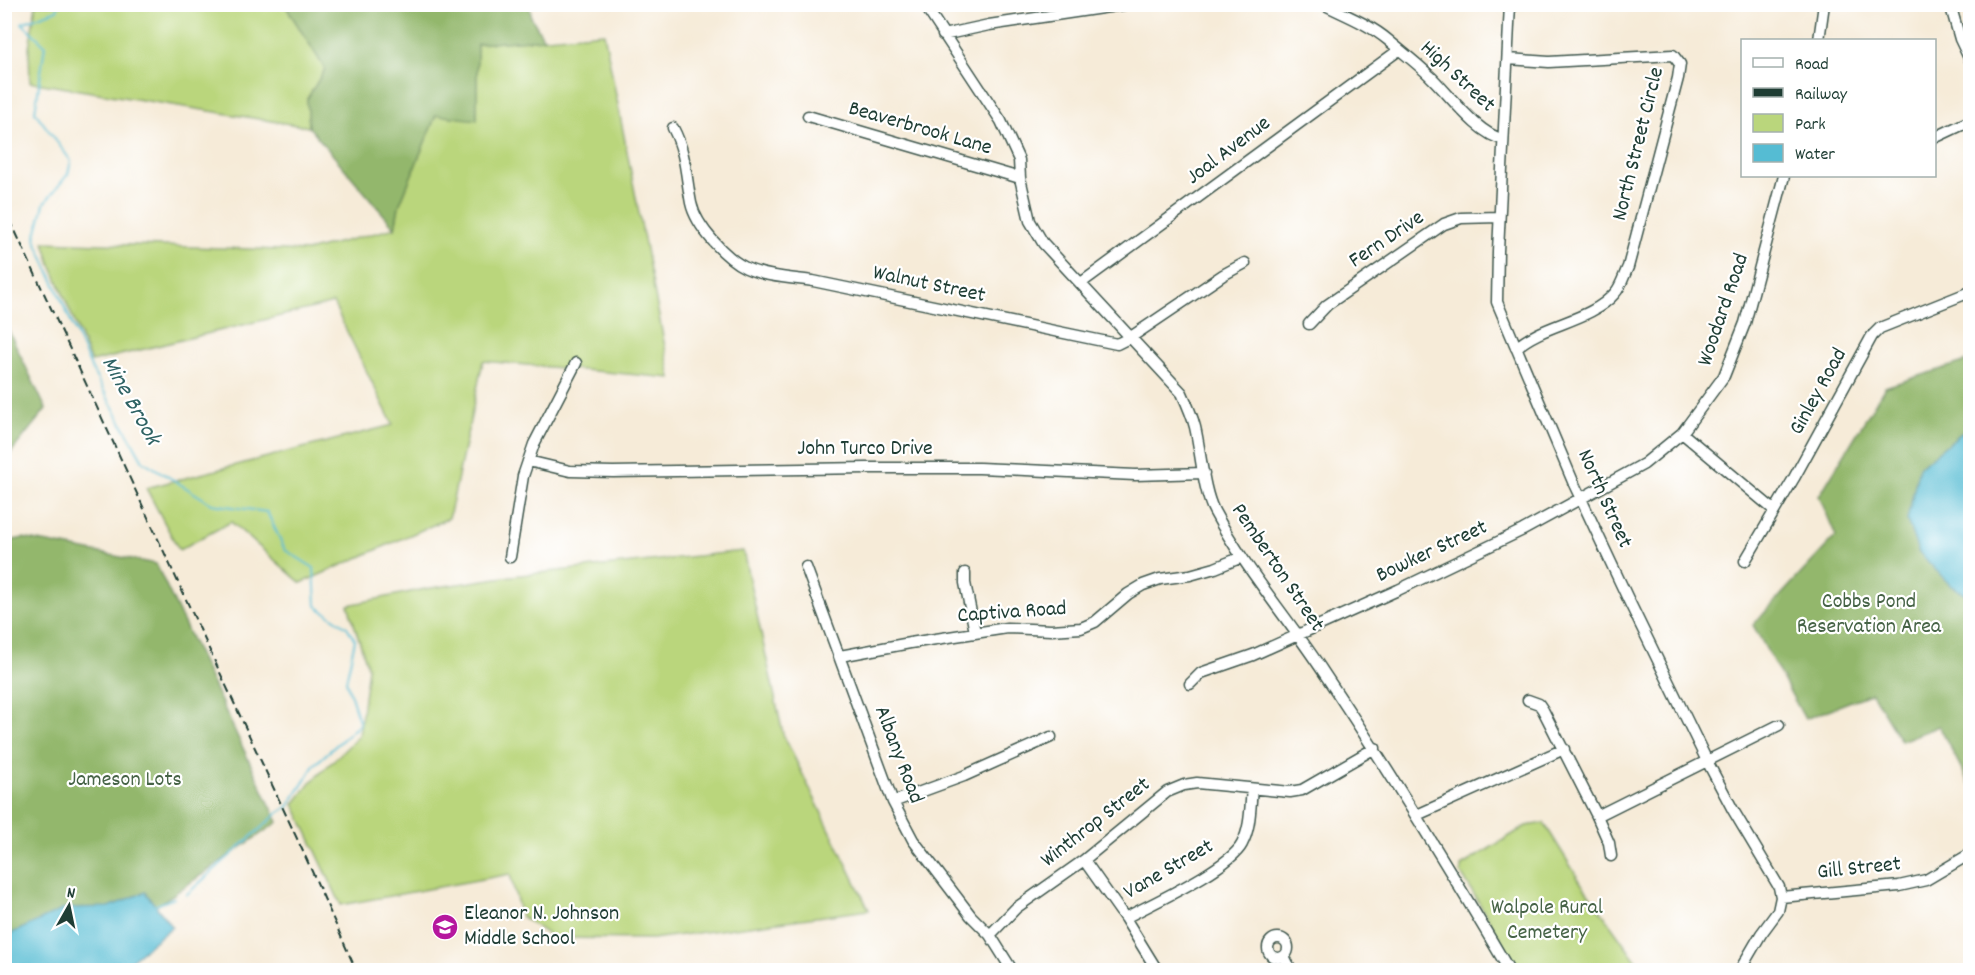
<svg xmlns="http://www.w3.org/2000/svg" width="1975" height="975" font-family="Dekko,sans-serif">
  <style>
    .green { fill: #bad67c; stroke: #6c8a58; stroke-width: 1.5 }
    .forest { fill: #93b76c; stroke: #597a50; stroke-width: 1.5 }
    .water { fill: #55bcd3; stroke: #3a7c84; stroke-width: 1.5 }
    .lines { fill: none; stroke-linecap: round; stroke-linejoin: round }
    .stream { stroke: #55bcd3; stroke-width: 2 }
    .minor-casing { stroke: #3f574d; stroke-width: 13 }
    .minor { stroke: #fff; stroke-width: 10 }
    .rail { stroke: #1f3d34; stroke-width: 2; stroke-dasharray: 9 4.5; stroke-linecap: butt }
    .labels { text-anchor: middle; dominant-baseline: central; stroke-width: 4.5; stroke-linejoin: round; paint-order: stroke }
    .street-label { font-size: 22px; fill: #1f3d34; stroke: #fff }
    .park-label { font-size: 22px; fill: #466346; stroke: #fff }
    .poi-label { font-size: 22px; fill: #1f3d34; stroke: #fff; text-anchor: start }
    .water-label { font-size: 24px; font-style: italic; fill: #2f6364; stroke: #fff }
  </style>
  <rect width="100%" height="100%" fill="#fff"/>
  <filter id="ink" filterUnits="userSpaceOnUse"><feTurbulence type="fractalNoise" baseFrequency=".0167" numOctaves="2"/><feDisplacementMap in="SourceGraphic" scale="12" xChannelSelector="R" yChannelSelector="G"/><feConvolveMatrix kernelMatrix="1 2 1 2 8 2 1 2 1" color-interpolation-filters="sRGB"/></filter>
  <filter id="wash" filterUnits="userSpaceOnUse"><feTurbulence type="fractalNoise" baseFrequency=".008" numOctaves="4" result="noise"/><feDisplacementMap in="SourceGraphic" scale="24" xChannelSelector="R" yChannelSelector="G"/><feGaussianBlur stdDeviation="1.35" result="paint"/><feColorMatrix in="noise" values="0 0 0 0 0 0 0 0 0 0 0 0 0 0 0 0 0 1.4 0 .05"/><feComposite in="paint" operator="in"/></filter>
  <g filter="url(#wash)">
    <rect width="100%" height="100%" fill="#f6ebd8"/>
    <path class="green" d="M36 4 285 5 326 69 307 99 309 127 30 82 29 48Z
      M604 33 671 378 483 361 449 518 301 583 231 522 179 550 146 488 393 425 333 303 91 362 50 262 44 242 307 251 395 228 399 206 436 115 477 119V44Z
      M743 551 783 734 869 910 652 939 554 938 521 916 510 874 341 905 294 804 310 783 359 736 368 668 348 605 425 589 511 576Z
      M1544 823 1583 886 1643 970H1519L1461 873V866L1526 826Z"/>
    <path class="forest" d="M285 5H530L531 17 544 39 477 44V120L436 115 399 206 395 228 309 127 307 99 325 69Z
      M4 321 46 409 5 460H4Z
      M1970 360V426L1919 467 1951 586 1970 596V785L1939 726 1901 741 1872 693 1805 719 1753 625 1836 536 1819 496 1885 387Z
      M23 538 156 564 278 822 64 970H5L4 542Z"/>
    <path class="water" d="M1970 426V596L1951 586 1918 551 1907 520 1919 467Z
      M145 892 172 927 119 970H5V942L12 933 66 908 109 907Z"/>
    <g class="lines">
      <path class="stream" d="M59 4 57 10 22 23 45 45 35 112 71 161 68 174 44 204 35 239 92 370 143 461 212 504 267 512 285 550 314 568 316 606 347 627 355 640 346 681 360 724 315 764 288 807 278 813 186 895
        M154 906 174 898"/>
    </g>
  </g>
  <g filter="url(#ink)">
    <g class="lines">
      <defs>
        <path id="minor" d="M924 4 1001 121 1019 160 1020 178 1030 221 1043 243 1182 393C1187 404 1192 415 1195 427 1201 452 1203 490 1214 511 1245 569 1288 618 1324 673 1389 770 1450 870 1509 970
          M1323 4C1345 15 1369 24 1388 40 1402 52 1417 63 1430 76 1449 94 1478 135 1503 139
          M1510 4 1498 251 1497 302 1574 484 1629 601 1707 761 1733 810 1779 887 1781 897 1778 911 1761 934 1740 970
          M1950 4 1960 39 1970 60
          M943 35 989 25 1129 4
          M1819 40 1824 4
          M1508 59 1549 62 1673 55 1680 64 1678 78 1628 267C1624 275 1621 287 1615 293 1590 322 1544 323 1516 348
          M808 116 1020 178
          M673 128C686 152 686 178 691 203 696 226 725 258 746 268 766 277 792 278 813 281L1117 344 1131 337 1223 275 1245 263
          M1934 138 1970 121
          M1081 283 1399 50
          M1309 324 1327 305 1444 224 1461 218 1499 217
          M1682 433 1774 510
          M528 461 570 471 613 472 867 468H979L1135 475 1204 473
          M510 557 523 476 534 444 576 363
          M1745 561 1794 478 1872 336 1880 328 1970 292
          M806 567 893 802 913 840 971 916 990 935 1012 970
          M965 573V583L975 632
          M840 656 910 643 1007 628 1051 630 1081 628 1095 622 1128 594 1143 585 1160 579 1190 575 1215 568 1242 557
          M1190 684 1201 673 1253 655 1398 590 1523 530 1644 464 1682 433 1724 376 1745 323 1784 176
          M1528 700 1539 704 1543 710 1597 816 1609 843 1611 856
          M893 802 964 776 1051 737
          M1417 815 1564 749
          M1597 816 1779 725
          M1084 860 1125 918 1157 970
          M1781 897 1899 886 1926 880 1970 854
          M1125 918C1151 904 1230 868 1242 844 1251 827 1250 807 1252 789
          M990 935 1016 908 1084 860 1167 792 1184 785 1197 783 1290 792 1302 790 1375 748
          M1268 948a10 10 0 1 1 20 0a10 10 0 1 1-20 0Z
          M1284 956 1291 970"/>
      </defs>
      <use href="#minor" class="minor-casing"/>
      <use href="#minor" class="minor"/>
      <path class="rail" d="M4 207 306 858 356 970"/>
    </g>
  </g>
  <defs>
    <symbol id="school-disc" viewBox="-11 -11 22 22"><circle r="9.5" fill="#b5179e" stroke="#fff"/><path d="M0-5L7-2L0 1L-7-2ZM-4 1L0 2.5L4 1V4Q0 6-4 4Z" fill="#fff"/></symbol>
  </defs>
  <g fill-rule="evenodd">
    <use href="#school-disc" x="430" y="912" width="30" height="30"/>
  </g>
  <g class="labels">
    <g class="street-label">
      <text transform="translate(1457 77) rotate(43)">High Street</text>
      <text transform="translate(920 129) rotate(16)">Beaverbrook Lane</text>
      <text transform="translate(1639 144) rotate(-76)">North Street Circle</text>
      <text transform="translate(1229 151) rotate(-37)">Joal Avenue</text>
      <text transform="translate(1387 240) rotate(-34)">Fern Drive</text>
      <text transform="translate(929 285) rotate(12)">Walnut Street</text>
      <text transform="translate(1724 310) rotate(-71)">Woodard Road</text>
      <text transform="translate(1819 392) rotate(-61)">Ginley Road</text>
      <text x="865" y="449">John Turco Drive</text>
      <text transform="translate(1604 499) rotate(66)">North Street</text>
      <text transform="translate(1432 552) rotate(-25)">Bowker Street</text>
      <text transform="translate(1277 568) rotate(56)">Pemberton Street</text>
      <text transform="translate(1012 613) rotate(-4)">Captiva Road</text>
      <text transform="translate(898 755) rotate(69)">Albany Road</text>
      <text transform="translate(1096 823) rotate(-38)">Winthrop Street</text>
      <text transform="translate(1859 869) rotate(-6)">Gill Street</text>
      <text transform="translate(1169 870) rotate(-30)">Vane Street</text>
    </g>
    <g class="park-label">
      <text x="1869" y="602">Cobbs Pond<tspan x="1869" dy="25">Reservation Area</tspan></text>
      <text x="125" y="780">Jameson Lots</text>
      <text x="1547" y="908">Walpole Rural<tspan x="1547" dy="25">Cemetery</tspan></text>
    </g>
    <g class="poi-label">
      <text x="464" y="914">Eleanor N. Johnson<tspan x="464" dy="25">Middle School</tspan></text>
    </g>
    <g class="water-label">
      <text transform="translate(130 401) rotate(61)">Mine Brook</text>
    </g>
  </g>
  <rect width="1975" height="975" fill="none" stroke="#fff" stroke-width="24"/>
  <rect x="1741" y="39" width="195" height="138" fill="#ffffff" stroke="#a5b1ae" stroke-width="1.5"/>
  <rect x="1753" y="58" width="30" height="9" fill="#ffffff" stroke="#a5b1ae" stroke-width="1.5"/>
  <text x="1795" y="69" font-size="18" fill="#1f3d34">Road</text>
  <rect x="1753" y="88" width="30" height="9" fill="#1f3d34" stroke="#a5b1ae" stroke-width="1.5"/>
  <text x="1795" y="99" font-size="18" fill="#1f3d34">Railway</text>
  <rect x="1753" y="114" width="30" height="18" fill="#bad67c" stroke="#a5b1ae" stroke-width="1.5"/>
  <text x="1795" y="129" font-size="18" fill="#1f3d34">Park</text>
  <rect x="1753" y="144" width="30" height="18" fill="#55bcd3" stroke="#a5b1ae" stroke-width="1.5"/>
  <text x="1795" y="159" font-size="18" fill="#1f3d34">Water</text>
  <g transform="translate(69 906) rotate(9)" stroke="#ffffff" stroke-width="4.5" paint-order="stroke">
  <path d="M0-4.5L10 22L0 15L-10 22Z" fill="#1f3d34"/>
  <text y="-9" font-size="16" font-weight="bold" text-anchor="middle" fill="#1f3d34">N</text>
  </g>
</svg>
